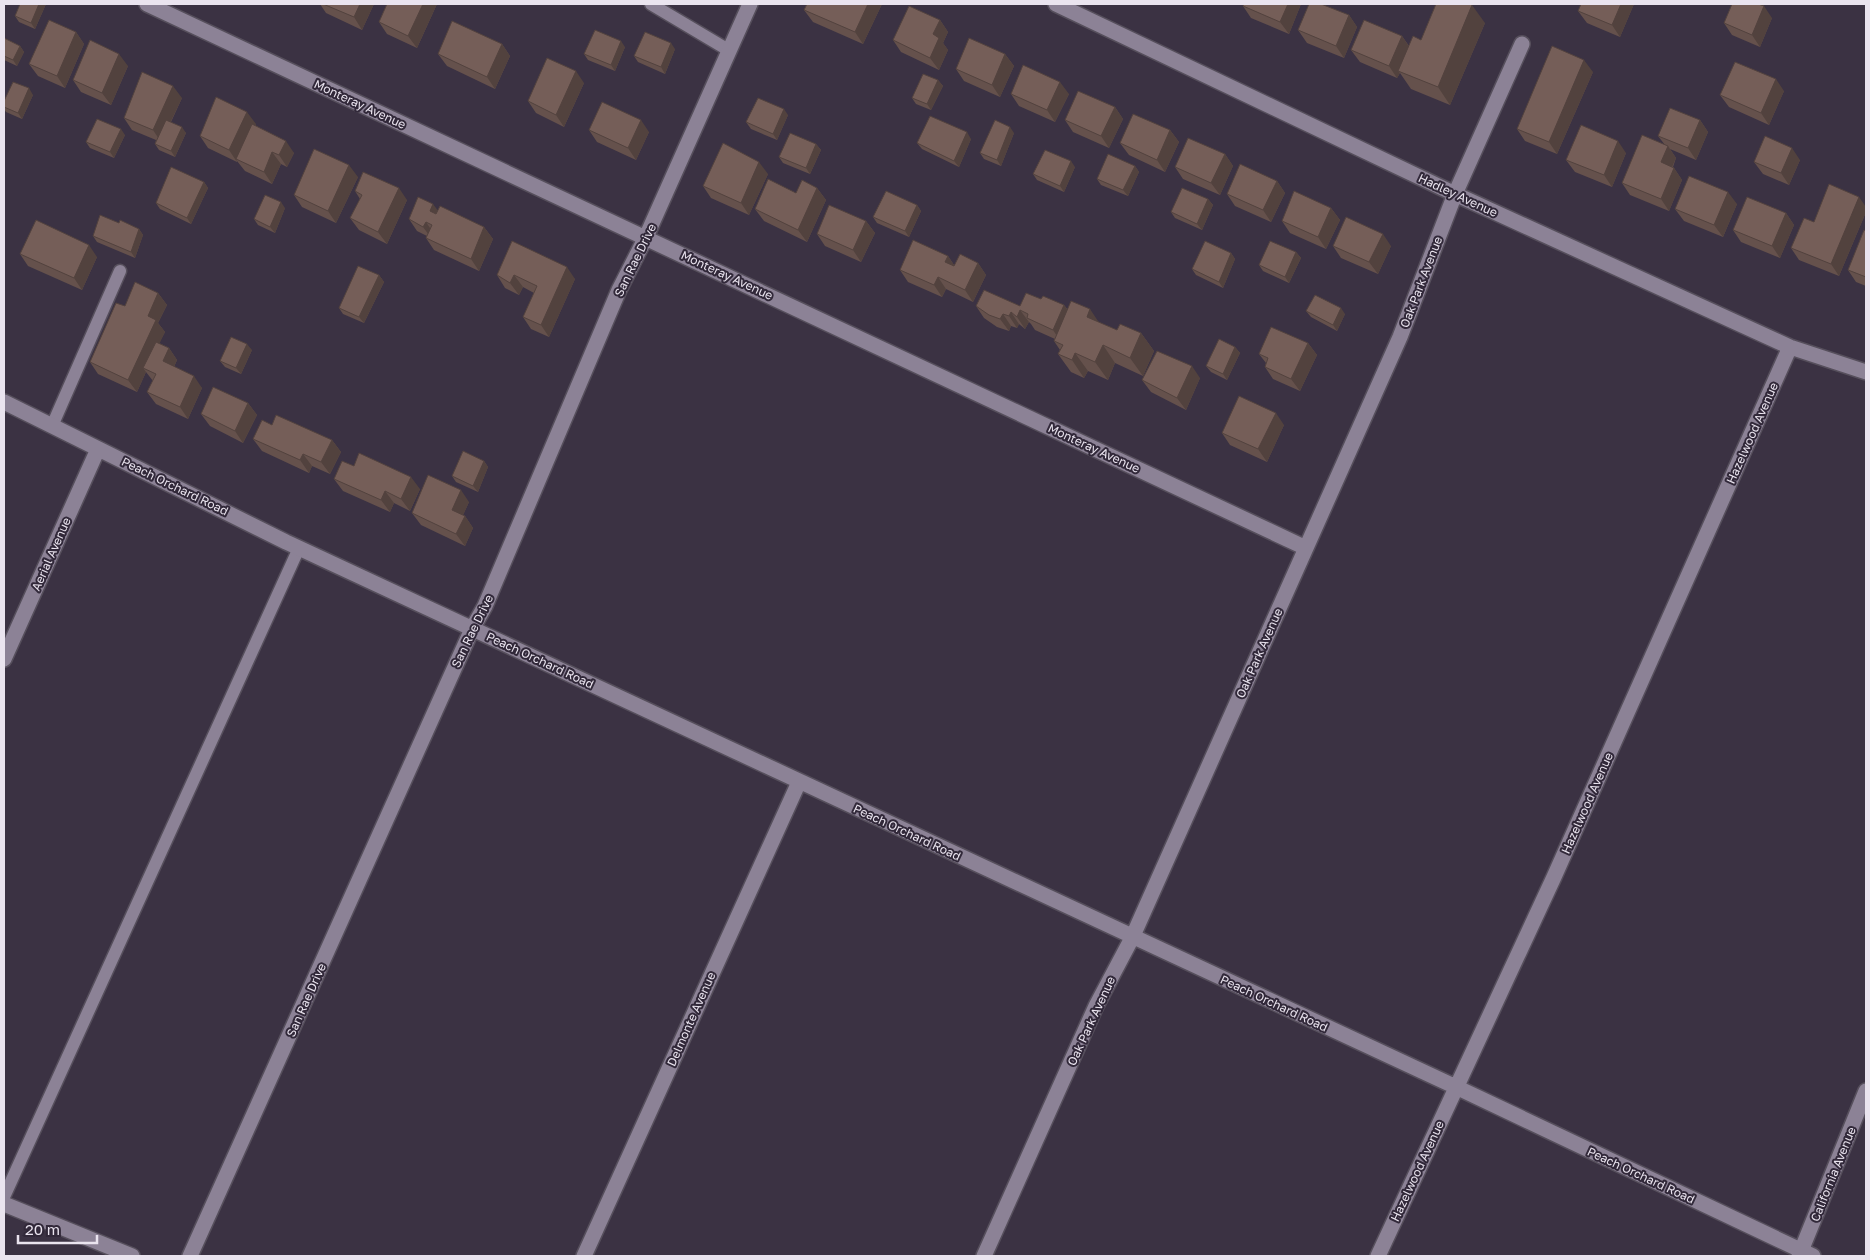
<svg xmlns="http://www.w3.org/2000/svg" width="1870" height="1260" font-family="'Golos Text',sans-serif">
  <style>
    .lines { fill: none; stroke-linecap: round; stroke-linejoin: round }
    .lane-casing { stroke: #564f5c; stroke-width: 15 }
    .street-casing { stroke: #564f5c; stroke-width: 18 }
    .lane { stroke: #8c8296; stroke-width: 12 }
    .street { stroke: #8c8296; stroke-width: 15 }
    .wall { fill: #65514c }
    .shaded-wall { fill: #52423e }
    .building { fill: #755e58; stroke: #52423e }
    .labels { text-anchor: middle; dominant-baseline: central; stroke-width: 4; stroke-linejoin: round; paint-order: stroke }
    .street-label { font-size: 12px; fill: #eae4ef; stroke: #312839 }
  </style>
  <rect width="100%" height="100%" fill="#3b3243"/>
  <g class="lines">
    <defs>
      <path id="lane" d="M651 4 730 51
        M52 426 120 271
        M4 1197 299 548"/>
      <path id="street" d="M147 4 1306 548
        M1056 4 1455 194 1790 347 1866 372
        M4 402 286 542 1456 1087 1813 1256
        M4 659 98 449
        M4 1204 132 1256
        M190 1256 472 629 485 606 619 290 646 237 750 4
        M584 1256 799 782
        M984 1256 1096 1006 1132 938 1306 548 1400 337 1455 194 1522 44
        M1378 1256 1554 877 1790 347
        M1799 1256 1866 1091"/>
    </defs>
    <use href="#lane" class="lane-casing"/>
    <use href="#street" class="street-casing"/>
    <use href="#lane" class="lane"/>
    <use href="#street" class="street"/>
  </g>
  <path class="wall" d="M46 4 35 29 19 22 15 16Z
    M320 4H374L362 30 326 13Z
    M387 4H437L417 48 387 34 379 22Z
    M807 4H882L863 44 813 22 804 10Z
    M1244 4H1301L1289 34 1251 18 1243 6Z
    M1634 4 1620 37 1587 23 1578 11Z
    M1349 15 1357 27 1344 58 1307 43 1298 30Z
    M1772 18 1760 47 1732 35 1724 23Z
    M940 20 948 32 943 43 948 50 939 70 901 52 893 40Z
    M1485 23 1450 105 1411 89 1400 73 1397 78 1360 62 1351 50 1402 36 1409 46 1421 40Z
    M76 32 84 44 65 88 38 76 29 64Z
    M4 38 20 46 24 52 17 66 4 60Z
    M502 44 510 56 495 89 447 66 438 54Z
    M625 47 615 71 588 60 584 54Z
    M675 49 665 74 638 62 634 56Z
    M1005 54 1014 66 1000 97 964 81 956 69Z
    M128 66 111 105 81 92 73 80Z
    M1593 72 1557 154 1525 141 1517 129Z
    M938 80 943 86 931 110 916 104 912 98Z
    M584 83 564 127 536 113 528 101Z
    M1784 91 1769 125 1729 107 1720 95Z
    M1011 94H1069L1055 122 1019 106Z
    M33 95 22 119 6 112 4 109V101Z
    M182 98 171 122 186 133 175 157 159 150 155 144 156 140 132 130 124 118Z
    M1115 107 1123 119 1109 148 1073 132 1065 120Z
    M788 115 777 140 751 129 746 122Z
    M1700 120 1708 132 1696 160 1670 149 1676 158 1673 167 1674 168 1682 180 1669 211 1630 195 1622 183 1665 145 1658 136Z
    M256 124 255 125 294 153 287 167 281 164 272 184 245 171 237 161V162L208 148 200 136Z
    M589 130 649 132 636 160 597 142Z
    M1170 130 1179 142 1165 172 1129 155 1120 143Z
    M1014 133 1001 166 984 159 980 153Z
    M125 135 114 158 90 148 86 142Z
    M971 139 959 167 922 149 917 143Z
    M816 144 821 150 810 174 783 163 779 157Z
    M1626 153 1612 187 1575 172 1566 160Z
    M1225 154 1233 166 1220 195 1183 179 1175 167Z
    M1800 160 1789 185 1763 174 1754 162Z
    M1135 166 1139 172 1128 196 1101 185 1097 179Z
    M1075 167 1064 192 1037 180 1033 174Z
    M768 174 749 215 711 198 703 186Z
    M358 177 336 223 302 207 294 195Z
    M1277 181 1285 193 1271 222 1235 206 1227 194Z
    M204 182 208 188 191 224 160 209 156 203Z
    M817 188 826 200 807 242 764 221 755 209 796 193Z
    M355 191 407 200 387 244 359 230 350 218 360 199Z
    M1208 199 1213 205 1202 230 1175 218 1171 212Z
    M1737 204 1723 237 1684 221 1675 209Z
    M917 205 921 211 909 237 877 223 873 217Z
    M1866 207V212L1839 276 1799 260 1791 248Z
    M285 208 275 233 258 225 254 219Z
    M1331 208 1340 220 1326 249 1290 233 1282 221Z
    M438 211 484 227 493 239 479 271 434 250 426 238 427 236 417 231 409 219Z
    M1786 213 1794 225 1780 258 1741 242 1733 230Z
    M866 221 875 233 861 262 825 246 817 234Z
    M119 223 139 229 143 235 135 258 97 242 93 236Z
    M1866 231V286L1856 282 1848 270Z
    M512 241 575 279 549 337 531 329 523 317 534 293 523 287 519 295 505 288 497 275Z
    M1333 246H1391L1378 274 1341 258Z
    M1296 252 1301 258 1289 283 1263 271 1259 265Z
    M1231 253 1235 259 1223 288 1196 275 1192 269Z
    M20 254 97 257 82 290 28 266Z
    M948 256 954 265 978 263 986 275 973 302 946 289 942 297 908 282 900 270Z
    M379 275 384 282 364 323 343 314 339 308Z
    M158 293 167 305 158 323 165 332 159 343 169 348 177 360 174 367 202 388 188 419 156 404 147 392 153 381 146 372 137 392 98 374 90 362 125 306Z
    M1041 299 1064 305 1068 310 1117 330 1141 333 1154 351 1143 376 1115 363 1108 380 1088 371 1084 378 1071 372 1058 354 1060 350 1054 341 1055 339 1035 330 1031 324 1029 322 1025 329 1019 324 1017 328 1011 326 1009 331 997 327 984 318 976 306H1020Z
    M1306 311 1345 314 1337 331 1311 317Z
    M1308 343 1317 355 1300 391 1273 379 1265 367 1266 363 1259 354Z
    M1235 347 1240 353 1227 380 1211 372 1206 366Z
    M252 350 241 374 225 367 220 361Z
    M1200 378 1186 410 1151 392 1142 380Z
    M248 403 257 415 243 443 210 426 201 414Z
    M272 425 332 440 341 452 330 474 312 466 309 473 262 451 253 439Z
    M1284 425 1267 462 1230 445 1222 433Z
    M484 461 488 467 478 492 456 482 452 476Z
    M334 479 420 489 410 511 394 503 390 512 343 491Z
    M469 502 463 515 465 516 473 528 465 546 421 525 412 513Z"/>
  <path class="shaded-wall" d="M39 4H46L35 29 31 23Z
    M360 4H374L362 30 354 17Z
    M423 4H437L417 48 408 36Z
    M868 4H882L863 44 855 32Z
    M1288 4H1301L1289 34 1280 22Z
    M1621 4H1634L1620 37 1612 25Z
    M1472 5 1485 23 1450 105 1438 87Z
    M1764 6 1772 18 1760 47 1752 35Z
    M1349 15 1357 27 1344 58 1336 46Z
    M940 20 948 32 943 43 948 50 939 70 930 58 933 34Z
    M76 32 84 44 65 88 57 76Z
    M1402 36 1410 48 1398 71 1400 73 1397 78 1389 66Z
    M621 41 625 47 615 71 611 65Z
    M671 43 675 49 665 74 661 67Z
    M502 44 510 56 495 89 487 77Z
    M20 46 24 52 17 66 13 60Z
    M119 54 128 66 111 105 102 93Z
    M1005 54 1014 66 1000 97 992 85Z
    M1584 60 1593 72 1557 154 1549 142Z
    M576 71 584 83 564 127 556 115Z
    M1776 79 1784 91 1769 125 1761 113Z
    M938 80 943 86 931 110 927 104Z
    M1060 82 1069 94 1055 122 1047 110Z
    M173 86 182 98 161 142 153 130Z
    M29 88 33 95 22 119 18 113Z
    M1115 107 1123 119 1109 148 1101 136Z
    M784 109 788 115 777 140 773 134Z
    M247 112 256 124 238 160 236 159 237 162 229 150Z
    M641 120 649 132 636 160 628 148Z
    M1700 120 1708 132 1696 160 1688 148Z
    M182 127 186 133 175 157 171 151Z
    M1010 127 1014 133 1001 166 997 160Z
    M121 129 125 135 114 158 110 152Z
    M1170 130 1179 142 1165 172 1157 160Z
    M967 132 971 139 959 167 954 161Z
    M286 141 294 153 287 167 279 155Z
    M1618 141 1626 153 1612 187 1604 175Z
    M816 144 821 150 810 174 806 168Z
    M1668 146 1676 158 1669 174 1661 162Z
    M1792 148 1800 160 1789 185 1781 173Z
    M272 152 281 164 272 184 264 172Z
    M1225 154 1233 166 1220 195 1211 183Z
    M1071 161 1075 167 1064 192 1060 186Z
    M759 162 768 174 749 215 741 203Z
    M349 165 358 177 336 223 328 211Z
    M1135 166 1139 172 1128 196 1123 190Z
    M1674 168 1682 180 1669 211 1661 199Z
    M1277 181 1285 193 1271 222 1263 210Z
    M204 182 208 188 191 224 187 218Z
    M399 188 407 200 387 244 378 232Z
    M817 188 826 200 807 242 798 230Z
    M1728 192 1737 204 1723 237 1714 225Z
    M1859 197 1866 207V212L1839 276 1831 264Z
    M1208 199 1213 205 1202 230 1197 224Z
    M281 202 285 208 275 233 270 227Z
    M433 204 442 216 430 211Z
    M917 205 921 211 909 237 905 231Z
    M1331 208 1340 220 1326 249 1318 237Z
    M1786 213 1794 225 1780 258 1772 246Z
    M866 221 875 233 861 262 853 250Z
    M426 222 434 234 432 239 423 227Z
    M484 227 493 239 479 271 471 259Z
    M139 229 143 235 135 258 131 252Z
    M1383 234 1391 246 1378 274 1369 262Z
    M89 245 97 257 82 290 74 278Z
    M1296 252 1301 258 1289 283 1285 277Z
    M1231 253 1235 259 1223 288 1219 282Z
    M948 256 956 268 945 262Z
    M978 263 986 275 973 302 965 290Z
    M567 267 575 279 549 337 541 325Z
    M379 275 384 282 364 323 359 317Z
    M514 275 523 287 519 295 510 283Z
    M938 277 946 289 942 297 934 285Z
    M158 293 167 305 158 323 165 332 147 370 143 368 146 372 137 392 128 380 148 316Z
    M1064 305 1073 317 1061 342 1053 330Z
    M1341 308 1345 314 1337 331 1333 325Z
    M1090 309 1102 327 1087 317Z
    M1020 310 1029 322 1025 329 1017 317Z
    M1011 312 1019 324 1017 328 1009 316Z
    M1003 314 1011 326 1009 331 1000 319Z
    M1141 333 1154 351 1143 376 1130 358Z
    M1308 343 1317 355 1300 391 1291 379Z
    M247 344 252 350 241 374 236 368Z
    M1103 345 1115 363 1108 380 1095 362Z
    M1235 347 1240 353 1227 380 1223 374Z
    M169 348 177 360 171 373 163 361Z
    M1075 353 1088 371 1084 378 1072 360Z
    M1192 366 1200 378 1186 410 1177 398Z
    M194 376 202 388 188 419 180 407Z
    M248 403 257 415 243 443 235 431Z
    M1276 413 1284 425 1267 462 1258 449Z
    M332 440 341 452 330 474 321 462Z
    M303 454 312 466 309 473 300 460Z
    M484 461 488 467 478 492 473 486Z
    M411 477 420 489 410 511 401 499Z
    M461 490 469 502 460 522 452 510Z
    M385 491 394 503 390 512 381 500Z
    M465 516 473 528 465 546 456 534Z"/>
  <path class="building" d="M20 4H39L31 23 15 16Z
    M323 4H360L354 17Z
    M387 4H423L408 36 379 22Z
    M807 4H868L855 32 804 10Z
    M1244 4H1288L1280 22 1243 6Z
    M1309 4H1321L1349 15 1336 46 1298 30Z
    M1436 4H1470L1472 5 1438 87 1398 71 1413 36 1421 40Z
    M1581 4H1621L1612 25 1578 11Z
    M1732 4H1758L1764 6 1752 35 1724 23Z
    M909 6 940 20 933 34 939 38 930 58 893 40Z
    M49 20 76 32 57 76 29 64Z
    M1364 20 1402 36 1389 66 1351 50Z
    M452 21 502 44 487 77 438 54Z
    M595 30 621 41 611 65 584 54Z
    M645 32 671 43 661 67 634 56Z
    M4 38 20 46 13 60 4 56Z
    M969 38 1005 54 992 85 956 69Z
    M90 40 119 54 102 93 73 80Z
    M1552 46 1584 60 1549 142 1517 129Z
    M547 58 576 71 556 115 528 101Z
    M1735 62 1776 79 1761 113 1720 95Z
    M1023 65 1060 82 1047 110 1011 94Z
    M142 72 173 86 153 130 124 118Z
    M923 74 938 80 927 104 912 98Z
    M13 82 29 88 18 113 4 107V101Z
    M1078 91 1115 107 1101 136 1065 120Z
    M216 97 247 112 229 150 200 136Z
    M758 98 784 109 773 134 746 122Z
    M602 102 641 120 628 148 589 130Z
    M1670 108 1700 120 1688 148 1658 136Z
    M1133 114 1170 130 1157 160 1120 143Z
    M930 116 967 132 954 161 917 143Z
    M97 119 121 129 110 152 86 142Z
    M166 120 182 127 171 151 155 144Z
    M995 120 1010 127 997 160 980 153Z
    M252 124 286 141 279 155 272 152 264 172 236 159Z
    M1581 125 1618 141 1604 175 1566 160Z
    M790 133 816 144 806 168 779 157Z
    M1642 135 1668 146 1661 162 1674 168 1661 199 1622 183Z
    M1765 136 1792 148 1781 173 1754 162Z
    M1188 138 1225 154 1211 183 1175 167Z
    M723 143 759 162 741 203 703 186Z
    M314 149 349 165 328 211 294 195Z
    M1045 150 1071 161 1060 186 1033 174Z
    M1108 154 1135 166 1123 190 1097 179Z
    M1240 164 1277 181 1263 210 1227 194Z
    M171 167 204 182 187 218 156 203Z
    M363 172 399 188 378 232 350 218 362 195 355 191Z
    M1689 176 1728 192 1714 225 1675 209Z
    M768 179 796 193 802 180 817 188 798 230 755 209Z
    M1829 184 1859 197 1831 264 1791 248 1804 218 1814 222Z
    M1182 188 1208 199 1197 224 1171 212Z
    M886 191 917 205 905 231 873 217Z
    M1294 191 1331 208 1318 237 1282 221Z
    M265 195 281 202 270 227 254 219Z
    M418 197 433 204 430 211 436 214 440 206 484 227 471 259 426 238 432 225 426 222 423 227 409 219Z
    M1747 197 1786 213 1772 246 1733 230Z
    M829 205 866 221 853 250 817 234Z
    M100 215 119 223 120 220 139 229 131 252 93 236Z
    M1346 217 1383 234 1369 262 1333 246Z
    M36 220 89 245 74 278 20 254Z
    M1864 230 1866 231V277L1848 270Z
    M913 240 948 256 945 262 954 266 960 254 978 263 965 290 938 277 934 285 900 270Z
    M512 241 567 267 541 325 523 317 537 286 514 275 510 283 497 275Z
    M1205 241 1231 253 1219 282 1192 269Z
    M1270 241 1296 252 1285 277 1259 265Z
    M358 266 379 275 359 317 339 308Z
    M135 282 158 293 148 316 156 320 128 380 90 362 116 303 125 306Z
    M984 290 1020 306 1026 293 1041 299 1043 296 1064 305 1053 330 1027 318 1028 314 1020 310 1017 317 1011 312 1009 316 1003 314 1000 319 989 315 976 306Z
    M1315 295 1341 308 1333 325 1306 311Z
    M1071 301 1090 309 1087 317 1117 330 1120 324 1141 333 1130 358 1103 345 1095 362 1075 353 1072 360 1058 354 1063 345 1054 341Z
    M1271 327 1308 343 1291 379 1265 367 1268 358 1259 354Z
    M231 337 247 344 236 368 220 361Z
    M1219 339 1235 347 1223 374 1206 366Z
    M156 342 169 348 163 361 194 376 180 407 147 392 156 374 143 368Z
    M1157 351 1192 366 1177 398 1142 380Z
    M213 387 248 403 235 431 201 414Z
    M1239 396 1276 413 1258 449 1222 433Z
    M276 415 332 440 321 462 303 454 300 460 253 439 262 420 272 425Z
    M463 451 484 461 473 486 452 476Z
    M359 453 411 477 401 499 385 491 381 500 334 479 342 461 354 466Z
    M428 475 461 490 452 510 465 516 456 534 412 513Z"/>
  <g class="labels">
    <g class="street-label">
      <text transform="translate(360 104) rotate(25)">Monteray Avenue</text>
      <text transform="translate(1458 195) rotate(25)">Hadley Avenue</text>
      <text transform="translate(635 260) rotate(-64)">San Rae Drive</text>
      <text transform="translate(727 275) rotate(25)">Monteray Avenue</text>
      <text transform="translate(1421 282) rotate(-69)">Oak Park Avenue</text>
      <text transform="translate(1752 433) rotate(-66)">Hazelwood Avenue</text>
      <text transform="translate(1094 448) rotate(25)">Monteray Avenue</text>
      <text transform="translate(175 486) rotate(26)">Peach Orchard Road</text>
      <text transform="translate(51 554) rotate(-66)">Aerial Avenue</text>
      <text transform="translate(472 631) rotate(-64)">San Rae Drive</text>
      <text transform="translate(1259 653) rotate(-66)">Oak Park Avenue</text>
      <text transform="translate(540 660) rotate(25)">Peach Orchard Road</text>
      <text transform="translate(1587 803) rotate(-66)">Hazelwood Avenue</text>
      <text transform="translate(907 832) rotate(25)">Peach Orchard Road</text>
      <text transform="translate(306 1000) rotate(-66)">San Rae Drive</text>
      <text transform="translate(1274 1003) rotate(25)">Peach Orchard Road</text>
      <text transform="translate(691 1019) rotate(-66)">Delmonte Avenue</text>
      <text transform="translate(1091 1021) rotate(-65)">Oak Park Avenue</text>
      <text transform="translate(1417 1171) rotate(-65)">Hazelwood Avenue</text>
      <text transform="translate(1833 1174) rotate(-68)">California Avenue</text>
      <text transform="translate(1641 1175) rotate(25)">Peach Orchard Road</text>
    </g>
  </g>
  <rect width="1870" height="1260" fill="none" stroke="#eae4ef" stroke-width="10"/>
  <path d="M18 1235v8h79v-8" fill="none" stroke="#eae4ef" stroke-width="2.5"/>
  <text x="25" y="1235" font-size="15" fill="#eae4ef" stroke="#312839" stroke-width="4" paint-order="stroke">20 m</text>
</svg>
